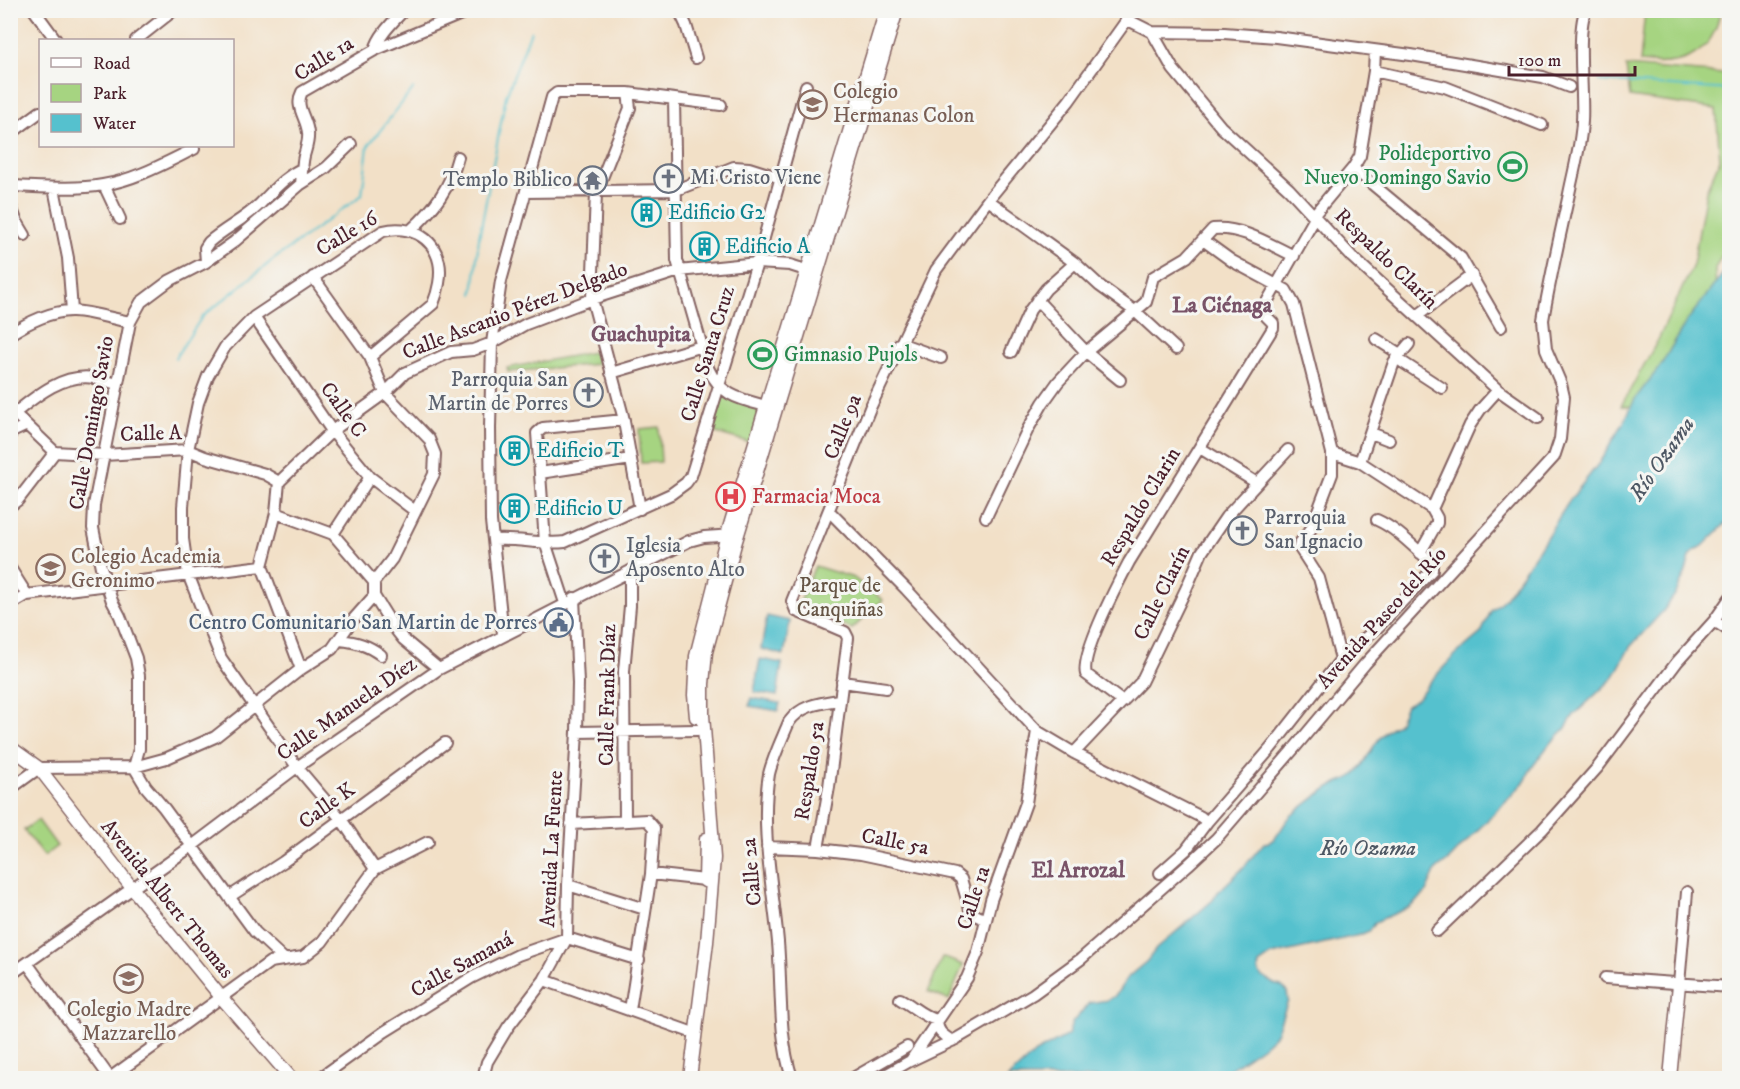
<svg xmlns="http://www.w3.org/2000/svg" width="1740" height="1089" font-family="'IM FELL DW Pica',serif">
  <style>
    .green { fill: #a6d481; stroke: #787a56; stroke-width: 1.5 }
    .water { fill: #55c1ce; stroke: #50707c; stroke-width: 1.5 }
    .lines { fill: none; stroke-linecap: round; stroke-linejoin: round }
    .stream { stroke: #55c1ce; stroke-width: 2 }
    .minor-casing { stroke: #856362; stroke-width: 14 }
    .major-casing { stroke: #856362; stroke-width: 15 }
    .minor { stroke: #fff; stroke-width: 10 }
    .major { stroke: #fff; stroke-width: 12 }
    .labels { text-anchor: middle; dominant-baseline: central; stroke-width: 6; stroke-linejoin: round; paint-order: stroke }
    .street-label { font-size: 21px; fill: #4a1f2b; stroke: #f6f6f2 }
    .education-label { font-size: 21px; fill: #785e54; stroke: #f6f6f2; text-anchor: start }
    .leisure-label { font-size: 21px; fill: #27864d; stroke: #f6f6f2; text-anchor: end }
    .worship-label { font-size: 21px; fill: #5b616d; stroke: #f6f6f2; text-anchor: start }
    .culture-label { font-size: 21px; fill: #0d838f; stroke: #f6f6f2; text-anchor: start }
    .health-label { font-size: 21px; fill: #be3a42; stroke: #f6f6f2; text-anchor: start }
    .park-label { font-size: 21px; fill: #665545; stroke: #f6f6f2 }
    .service-label { font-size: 21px; fill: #4e5e75; stroke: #f6f6f2; text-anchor: end }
    .neighbourhood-label { font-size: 22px; font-weight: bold; fill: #795368; stroke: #f6f6f2 }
    .water-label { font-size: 22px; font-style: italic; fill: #4e5864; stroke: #f6f6f2 }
  </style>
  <rect width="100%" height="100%" fill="#f6f6f2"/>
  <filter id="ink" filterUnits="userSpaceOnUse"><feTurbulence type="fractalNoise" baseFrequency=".0167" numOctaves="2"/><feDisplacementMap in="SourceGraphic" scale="12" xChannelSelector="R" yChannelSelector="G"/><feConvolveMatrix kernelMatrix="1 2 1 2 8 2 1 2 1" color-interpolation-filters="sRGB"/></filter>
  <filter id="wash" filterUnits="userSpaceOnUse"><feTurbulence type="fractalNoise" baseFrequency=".008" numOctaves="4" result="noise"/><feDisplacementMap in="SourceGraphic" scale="24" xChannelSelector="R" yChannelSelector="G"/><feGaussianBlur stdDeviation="1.35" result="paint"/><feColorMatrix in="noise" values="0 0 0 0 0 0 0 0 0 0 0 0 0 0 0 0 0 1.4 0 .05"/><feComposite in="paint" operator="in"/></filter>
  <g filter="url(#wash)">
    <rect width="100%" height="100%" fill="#f2e0c7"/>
    <path class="green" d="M1645 11V10L1720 11C1714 55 1681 68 1640 62Z
      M1729 62V241L1715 269 1716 293 1644 407 1621 406 1658 340 1693 265 1706 191 1720 159 1716 109 1630 97 1626 66 1724 74Z
      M593 352 598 364 508 372 507 368Z
      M721 396 764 409 752 443 709 431Z
      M659 427 661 462 641 463 639 429Z
      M815 566 854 578 883 600 852 629 801 607V600Z
      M38 820 57 846 44 856 24 830Z
      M942 957 963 965 949 1000 928 992Z"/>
    <path class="water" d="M1729 267 1730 515 1727 522 1703 546 1694 551 1690 557 1685 574 1676 593 1664 610 1630 647 1613 678 1574 715 1565 729 1548 746 1530 770 1526 780 1450 859 1436 870 1425 894 1410 907 1375 922 1369 931 1360 935 1272 955 1259 964 1258 970 1261 976 1274 984 1281 986 1287 991 1288 1001 1276 1034 1263 1046 1217 1078H1008L1035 1053 1068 1035 1072 1023 1089 1003 1108 1000 1115 996 1128 977 1147 961 1156 949 1213 900 1218 892 1242 869 1264 843C1278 843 1282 823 1292 815 1306 805 1319 793 1333 785 1340 781 1348 780 1354 775 1371 758 1374 734 1398 724L1406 705 1417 699 1429 683 1455 655 1481 633 1491 611 1505 598 1539 549 1570 500 1599 463 1623 424 1635 399 1661 365 1686 322 1725 271Z
      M767 616 790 621 784 655 761 649Z
      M760 659 782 663 777 696 754 692Z
      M752 698 780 703 778 711 749 706Z"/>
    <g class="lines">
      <path class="stream" d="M1599 81 1730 90
        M473 294 479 238 506 96 531 31
        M175 358 202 317 273 260 362 195 368 146 413 89"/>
    </g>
  </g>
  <g filter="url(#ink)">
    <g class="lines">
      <defs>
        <path id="minor" d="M34 10 56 40
          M679 10 686 25 696 58
          M1126 19 1152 32 1224 33 1276 37 1411 55 1543 77 1569 87
          M1152 32 1173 69 1221 127 1289 189 1352 257 1498 390 1538 418
          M136 40 174 10
          M375 50C379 35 393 22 404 10
          M1375 51 1374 71 1445 87 1542 125
          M628 93 630 108 596 193 592 299 623 416 640 509
          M674 99 677 260 708 368C721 396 739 399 766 406
          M10 134 40 112
          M1353 168 1461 258 1501 327
          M301 184 326 168 351 144
          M104 185 120 219
          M10 186C41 187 73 190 103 185 135 180 165 163 194 149
          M54 188 68 258 72 311
          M526 192 676 190 734 167 749 168 781 178
          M988 200 1075 263 1100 286 1136 312 1176 349
          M10 204 16 220 25 235
          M1313 216 1353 168 1360 156 1374 71
          M411 230C434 209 450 188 458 157
          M1203 240 1232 261 1286 290 1294 304 1332 453V474L1311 529 1300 543 1299 547 1319 578 1341 659
          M206 262 205 248 209 242C225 228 245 219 260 204 274 190 284 177 303 168
          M1037 300 1086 352 1120 380
          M1417 316 1472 275
          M254 317 332 431 370 477 415 511
          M10 334C27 323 53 310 73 311 92 312 112 319 130 322
          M1376 339 1400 354
          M900 343 941 358
          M1011 352 1030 310 1046 289 1075 263
          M370 357 433 304C438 292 442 275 439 262 433 235 407 225 383 231L254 317 225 347 208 376 198 403 188 450 183 507V539L188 574 221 658 297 767 341 819 375 869
          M1396 358 1442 388
          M611 373 702 346
          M11 410 55 452
          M15 413C37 395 64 373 94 378 102 379 109 382 117 384
          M10 433 25 426
          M1371 433 1389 440
          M1200 448 1257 483
          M55 452 104 455 188 450 205 457 265 474 279 482
          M1332 453 1360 462 1432 509 1437 518V523L1420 553
          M1360 462 1394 362 1409 344
          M540 473 631 459
          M10 506 18 500 55 452
          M1432 509 1470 425 1480 410 1498 390
          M830 512 906 589 1037 731 1074 753 1201 817 1207 822
          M276 513 333 534 374 582
          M986 517 1028 429 1043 403 1058 382 1086 352 1146 302 1153 277 1187 257 1213 229C1241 226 1269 244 1294 256
          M333 534 370 477
          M494 540C518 538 542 545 565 542L671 494 686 483 691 476 757 263 806 86
          M10 568 27 595
          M374 596 392 625 403 639 439 669
          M565 603 545 542 537 433 543 428 624 420
          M10 605 27 595 262 566
          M1714 621 1730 631
          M503 634 491 521 490 428 492 343 501 281 552 97 557 93H628L721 105
          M340 640C356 642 368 645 381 655
          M301 669 262 566 276 513 279 482 332 431 385 393 405 373 451 352 473 350 492 343 526 324 592 299 679 271 757 263 790 265 815 273
          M842 682 886 688
          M1123 702 1086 674C1080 655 1119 581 1129 562L1273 328V323L1264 314V307L1315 218
          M577 732 697 730
          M1074 753 1141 682 1186 589 1202 552 1226 517 1288 450
          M10 789 39 768 134 767 167 758 215 737 301 669 332 649 351 622 374 596V582L392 559 434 474 435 454 429 439 385 393 370 357 313 277
          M625 821 624 671 630 606V571
          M571 824 647 820 654 828 651 874 630 1010
          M767 847 818 849 861 854 955 874 961 879 971 913 986 920
          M818 849 829 787 848 638 845 632 796 611 792 601 870 408 936 270 988 200 1069 101 1134 10
          M1160 873 1186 850 1207 822 1271 748 1341 659 1378 627 1432 570V563C1414 548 1399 530 1377 520
          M651 874 705 880
          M568 885 645 909
          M229 897 283 862 445 743
          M1437 931 1542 830 1598 767 1677 662 1714 621 1730 598
          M285 960 255 932 164 808 146 787 134 767 139 749V676L136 658 120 616 112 601 101 567 93 528 94 505 130 322 141 302 169 281 206 262 234 242 301 184C302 175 302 164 304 156 306 148 309 141 308 133 307 118 294 107 302 92L375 50 471 10
          M27 963 110 1078
          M10 975 192 846 297 767 439 669 689 541 704 537 734 535
          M1605 978 1730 987
          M544 980 688 1031
          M1679 984 1687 892
          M900 999C913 1006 923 1017 937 1020 937 1032 943 1035 952 1041
          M911 1060 967 978 978 952 991 900 1026 803 1037 731
          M110 1078 270 962 303 957 322 942 375 869 428 842
          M320 1078 384 1032 471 978 518 955 567 938 639 960
          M483 1078 487 1062 508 1027 544 980 567 938 568 885 577 732 578 683 574 598
          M792 1078C778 1035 782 988 778 942 773 887 760 829 769 774 773 757 782 739 789 722 801 705 820 703 839 700
          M853 1078 907 1047
          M880 1078 910 1061 956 1039 1033 994 1081 959 1188 865 1216 839 1297 745 1365 664 1554 457 1560 439 1564 397 1561 384 1546 349 1543 320C1550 278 1560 236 1569 194 1574 169 1581 145 1582 121 1584 96 1576 28 1586 10"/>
        <path id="major" d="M696 717 694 695 696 656 727 535 886 10
          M10 747 39 768 132 888 221 997 291 1078
          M705 881 706 839
          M690 1078 707 942 714 858 703 715V684L706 652 735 544 897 10
          M1670 1078 1679 984"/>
      </defs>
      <use href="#minor" class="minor-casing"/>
      <use href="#major" class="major-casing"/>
      <use href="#minor" class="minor"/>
      <use href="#major" class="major"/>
    </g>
  </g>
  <defs>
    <symbol id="school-ring" viewBox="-11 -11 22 22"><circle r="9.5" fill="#f6f6f2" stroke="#8d6e63" stroke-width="1.5"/><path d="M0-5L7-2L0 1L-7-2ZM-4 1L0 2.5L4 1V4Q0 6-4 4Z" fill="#8d6e63"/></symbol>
    <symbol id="stadium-ring" viewBox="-11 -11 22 22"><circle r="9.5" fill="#f6f6f2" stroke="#2e9e5b" stroke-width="1.5"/><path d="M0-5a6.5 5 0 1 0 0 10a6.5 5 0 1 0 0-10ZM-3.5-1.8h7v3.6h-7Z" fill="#2e9e5b"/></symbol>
    <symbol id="church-ring" viewBox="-11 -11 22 22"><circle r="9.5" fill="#f6f6f2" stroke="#6b7280" stroke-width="1.5"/><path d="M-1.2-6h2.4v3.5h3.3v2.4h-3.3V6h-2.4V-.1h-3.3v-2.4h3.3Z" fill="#6b7280"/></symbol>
    <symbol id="temple-ring" viewBox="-11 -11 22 22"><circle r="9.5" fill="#f6f6f2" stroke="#6b7280" stroke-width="1.5"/><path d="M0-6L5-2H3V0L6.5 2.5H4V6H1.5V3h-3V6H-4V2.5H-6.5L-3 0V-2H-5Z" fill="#6b7280"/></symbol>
    <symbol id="building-ring" viewBox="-11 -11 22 22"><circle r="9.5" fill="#f6f6f2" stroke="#0f9aa8" stroke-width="1.5"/><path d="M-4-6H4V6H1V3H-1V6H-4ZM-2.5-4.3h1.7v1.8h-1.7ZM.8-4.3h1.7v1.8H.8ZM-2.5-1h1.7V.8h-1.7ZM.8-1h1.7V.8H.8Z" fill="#0f9aa8"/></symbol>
    <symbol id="hospital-ring" viewBox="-11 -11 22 22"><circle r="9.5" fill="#f6f6f2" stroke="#e0444e" stroke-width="1.5"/><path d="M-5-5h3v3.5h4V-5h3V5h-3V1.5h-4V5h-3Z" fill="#e0444e"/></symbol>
    <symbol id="civic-ring" viewBox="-11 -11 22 22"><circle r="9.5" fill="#f6f6f2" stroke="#5c6f8a" stroke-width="1.5"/><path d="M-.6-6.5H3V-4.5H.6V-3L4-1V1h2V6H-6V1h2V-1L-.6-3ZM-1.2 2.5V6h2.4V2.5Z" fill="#5c6f8a"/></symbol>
  </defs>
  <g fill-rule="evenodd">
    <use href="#school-ring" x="796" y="88" width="33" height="33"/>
    <use href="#stadium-ring" x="1496" y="150" width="33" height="33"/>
    <use href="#church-ring" x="652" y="162" width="33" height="33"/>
    <use href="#temple-ring" x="576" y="164" width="33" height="33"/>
    <use href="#building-ring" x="630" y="196" width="33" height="33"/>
    <use href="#building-ring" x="688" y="230" width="33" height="33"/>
    <use href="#stadium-ring" x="746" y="338" width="33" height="33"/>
    <use href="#church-ring" x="572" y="376" width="33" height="33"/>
    <use href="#building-ring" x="498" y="434" width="33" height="33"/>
    <use href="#hospital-ring" x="714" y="480" width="33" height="33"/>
    <use href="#building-ring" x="498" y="492" width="33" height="33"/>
    <use href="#church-ring" x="1226" y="514" width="33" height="33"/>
    <use href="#church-ring" x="588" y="542" width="33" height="33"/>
    <use href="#school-ring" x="34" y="552" width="33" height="33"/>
    <use href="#civic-ring" x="542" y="606" width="33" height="33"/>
    <use href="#school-ring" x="112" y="962" width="33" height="33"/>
  </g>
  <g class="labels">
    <g class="street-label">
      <text transform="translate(324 59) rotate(-32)">Calle 1a</text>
      <text transform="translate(347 234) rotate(-31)">Calle 16</text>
      <text transform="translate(1386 259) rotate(44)">Respaldo Clarín</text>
      <text transform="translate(515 311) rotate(-21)">Calle Ascanio Pérez Delgado</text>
      <text transform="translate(708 354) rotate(-73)">Calle Santa Cruz</text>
      <text transform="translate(343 410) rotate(54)">Calle C</text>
      <text transform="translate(92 423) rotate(-80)">Calle Domingo Savio</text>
      <text transform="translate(843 427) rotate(-68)">Calle 9a</text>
      <text transform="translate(151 434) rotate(-2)">Calle A</text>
      <text transform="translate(1141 507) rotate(-59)">Respaldo Clarin</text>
      <text transform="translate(1162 593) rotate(-64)">Calle Clarín</text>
      <text transform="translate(1382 618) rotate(-48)">Avenida Paseo del Río</text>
      <text transform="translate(608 695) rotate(-89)">Calle Frank Díaz</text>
      <text transform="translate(347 709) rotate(-35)">Calle Manuela Díez</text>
      <text transform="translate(810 771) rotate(-81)">Respaldo 5a</text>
      <text transform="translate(327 806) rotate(-36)">Calle K</text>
      <text transform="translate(895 842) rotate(11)">Calle 5a</text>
      <text transform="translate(552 849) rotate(-87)">Avenida La Fuente</text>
      <text transform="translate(752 872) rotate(-95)">Calle 2a</text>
      <text transform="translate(974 898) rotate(-72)">Calle 1a</text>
      <text transform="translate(167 899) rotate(51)">Avenida Albert Thomas</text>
      <text transform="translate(462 965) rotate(-29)">Calle Samaná</text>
    </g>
    <g class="education-label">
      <text x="833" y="92">Colegio<tspan x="833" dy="24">Hermanas Colon</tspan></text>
      <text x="71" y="557">Colegio Academia<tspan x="71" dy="24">Geronimo</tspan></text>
      <text x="129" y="1010" text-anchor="middle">Colegio Madre<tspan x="129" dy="24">Mazzarello</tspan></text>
    </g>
    <g class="leisure-label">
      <text x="1491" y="154">Polideportivo<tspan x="1491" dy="24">Nuevo Domingo Savio</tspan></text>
      <text x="784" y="355" text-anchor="start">Gimnasio Pujols</text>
    </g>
    <g class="worship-label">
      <text x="690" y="178">Mi Cristo Viene</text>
      <text x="572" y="180" text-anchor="end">Templo Biblico</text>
      <text x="568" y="380" text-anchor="end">Parroquia San<tspan x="568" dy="24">Martin de Porres</tspan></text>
      <text x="1264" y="518">Parroquia<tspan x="1264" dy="24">San Ignacio</tspan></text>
      <text x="626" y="546">Iglesia<tspan x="626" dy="24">Aposento Alto</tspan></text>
    </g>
    <g class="culture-label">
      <text x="668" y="213">Edificio G2</text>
      <text x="725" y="247">Edificio A</text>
      <text x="536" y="451">Edificio T</text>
      <text x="535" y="509">Edificio U</text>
    </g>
    <g class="health-label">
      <text x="752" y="497">Farmacia Moca</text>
    </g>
    <g class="park-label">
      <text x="840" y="586">Parque de<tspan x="840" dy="24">Canquiñas</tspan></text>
    </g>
    <g class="service-label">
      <text x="537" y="623">Centro Comunitario San Martin de Porres</text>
    </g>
    <g class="neighbourhood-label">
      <text x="1222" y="305">La Ciénaga</text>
      <text x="641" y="334">Guachupita</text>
      <text x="1078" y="870">El Arrozal</text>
    </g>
    <g class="water-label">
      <text transform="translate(1662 459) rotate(-55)">Río Ozama</text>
      <text x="1368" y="848">Río Ozama</text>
    </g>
  </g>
  <rect width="1740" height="1089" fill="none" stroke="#f6f6f2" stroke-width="36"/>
  <rect x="39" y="39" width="195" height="108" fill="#f6f6f2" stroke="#b1a0a2" stroke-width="1.5"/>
  <rect x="51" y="58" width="30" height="9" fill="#ffffff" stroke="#b1a0a2" stroke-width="1.5"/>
  <text x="93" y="69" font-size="18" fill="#4a1f2b">Road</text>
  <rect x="51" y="84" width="30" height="18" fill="#a6d481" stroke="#b1a0a2" stroke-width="1.5"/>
  <text x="93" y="99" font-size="18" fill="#4a1f2b">Park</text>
  <rect x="51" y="114" width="30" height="18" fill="#55c1ce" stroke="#b1a0a2" stroke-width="1.5"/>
  <text x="93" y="129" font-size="18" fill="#4a1f2b">Water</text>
  <path d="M1509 66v9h126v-9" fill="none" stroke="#4a1f2b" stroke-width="3"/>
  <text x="1518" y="66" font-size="18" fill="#4a1f2b" stroke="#f6f6f2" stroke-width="4.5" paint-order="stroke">100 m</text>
</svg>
